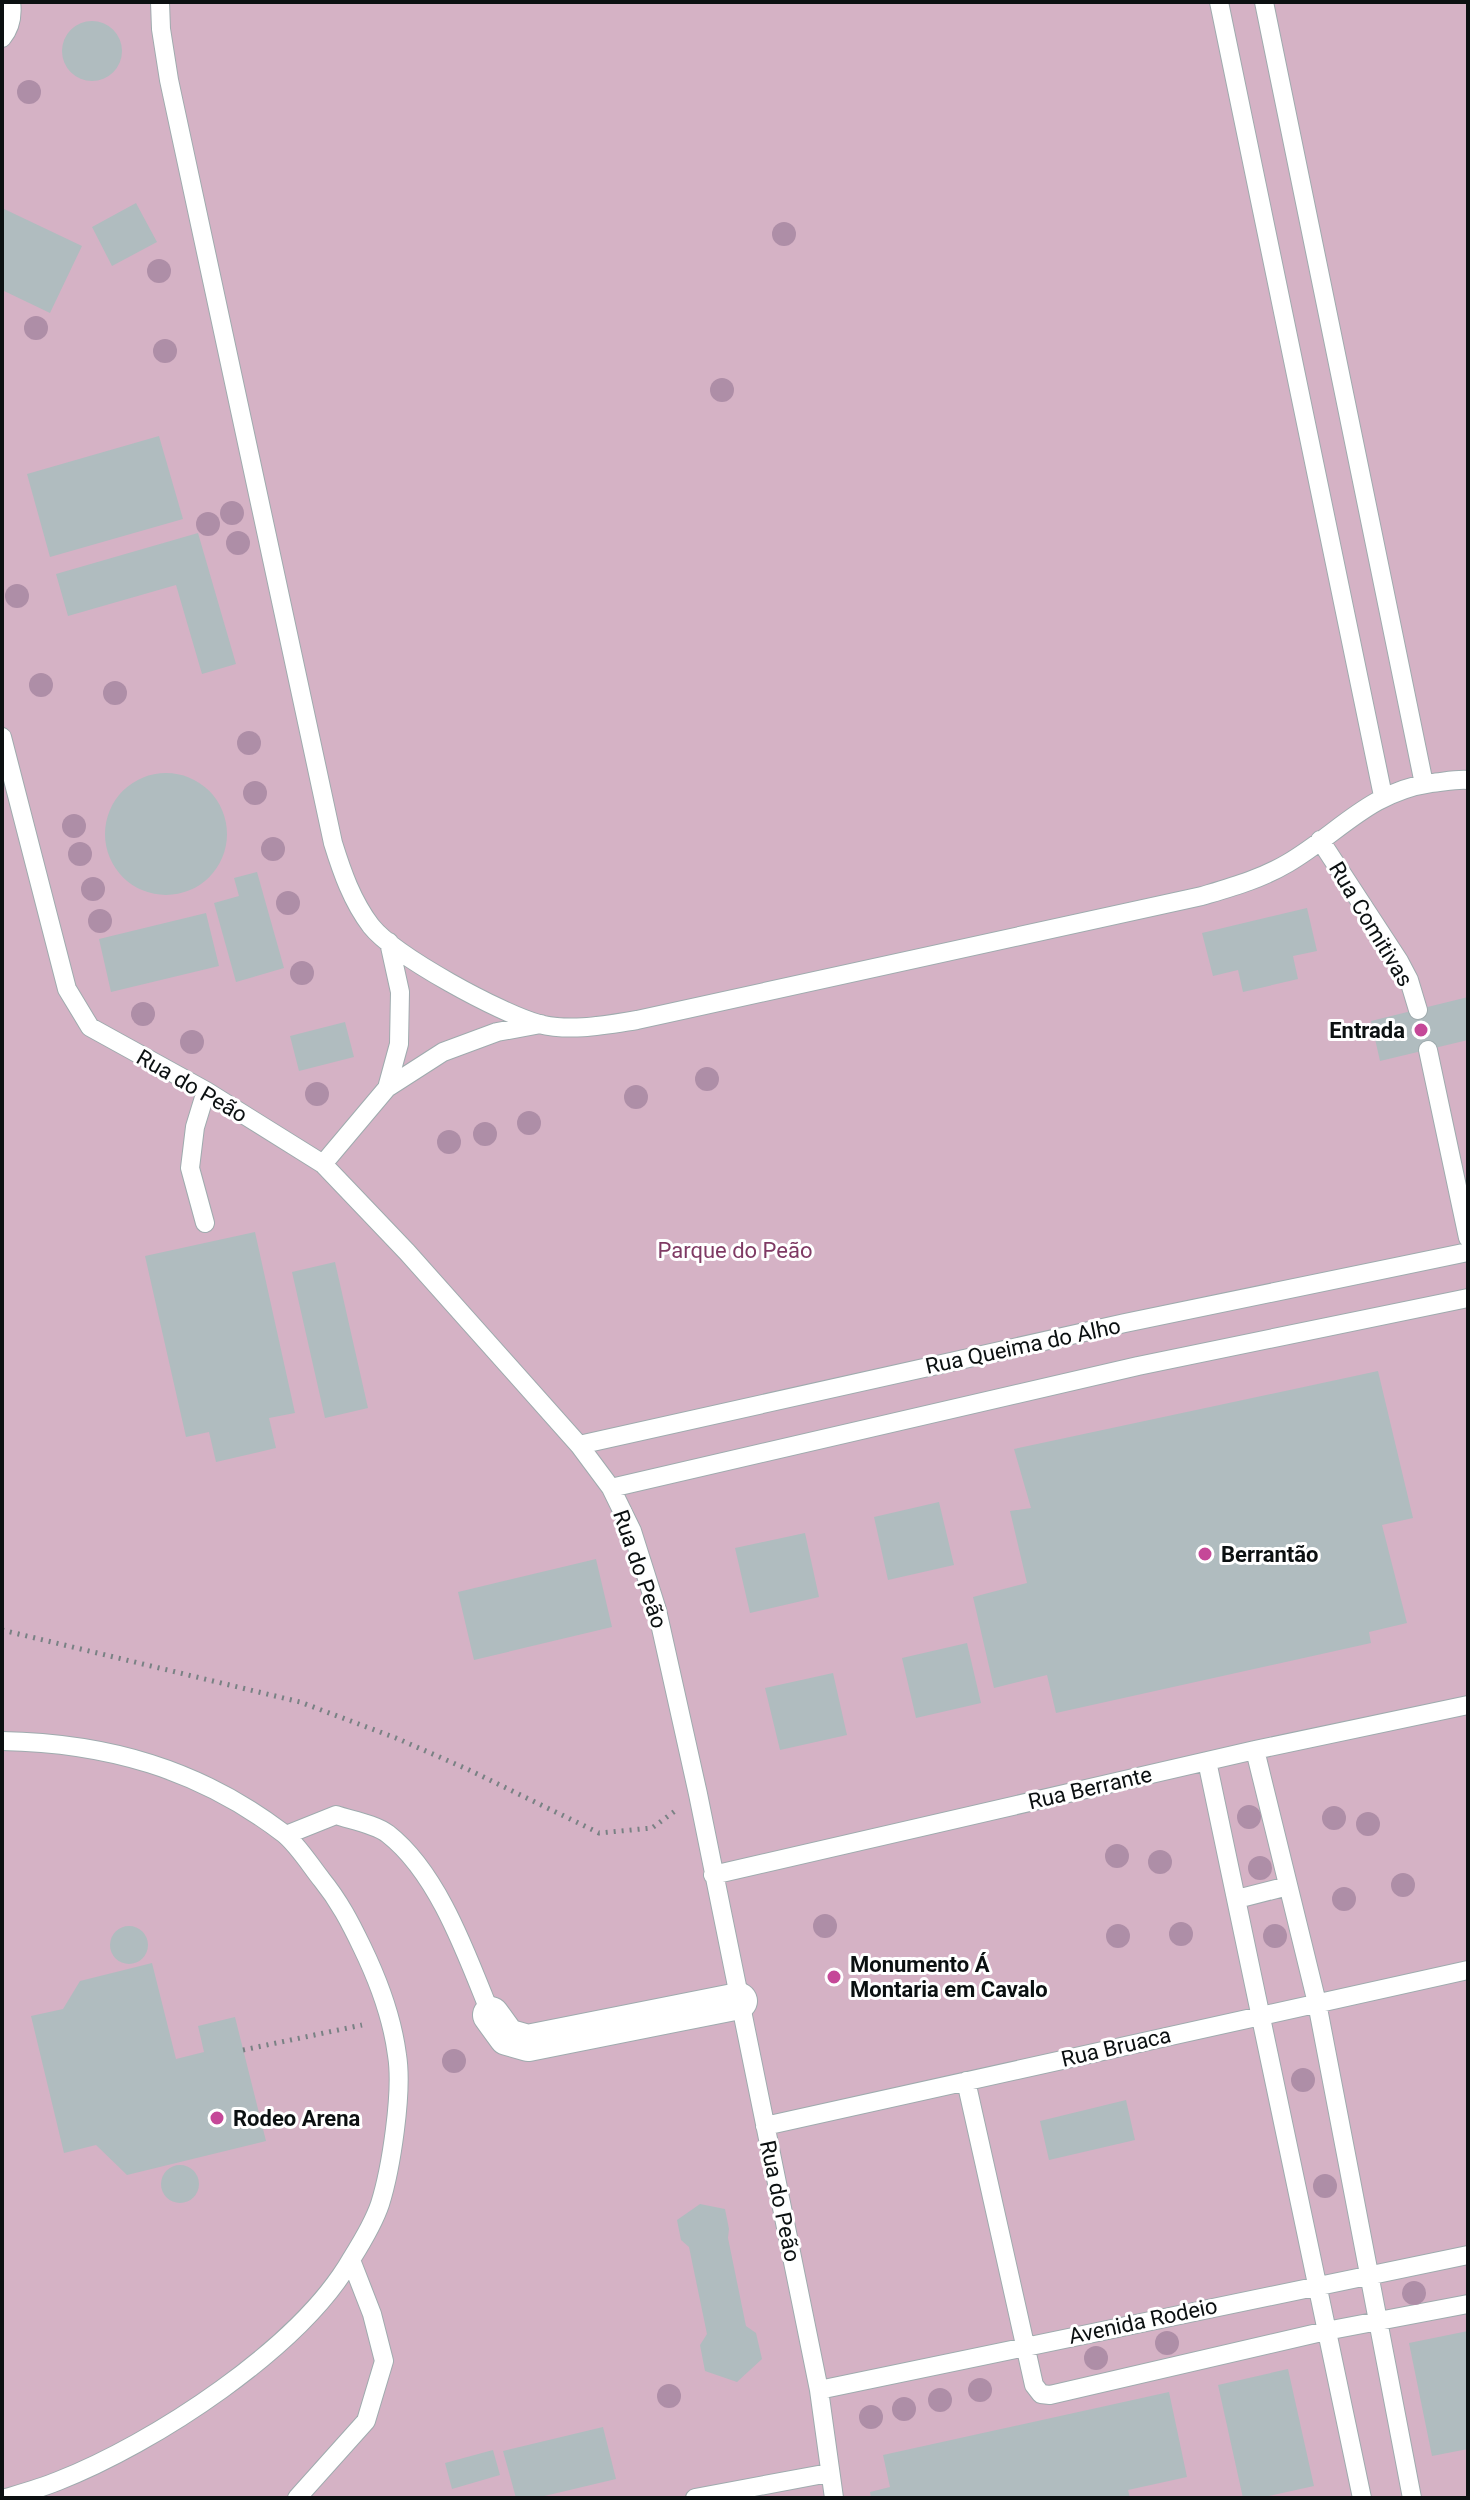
<svg xmlns="http://www.w3.org/2000/svg" width="1470" height="2500" font-family="Roboto,sans-serif">
  <style>
    .green { fill: #d5b2c5 }
    .building { fill: #b0bcbf }
    .lines { fill: none; stroke-linecap: round; stroke-linejoin: round }
    .lane-casing { stroke: #9fabae; stroke-width: 20 }
    .street-casing { stroke: #9fabae; stroke-width: 38 }
    .path { stroke: #798184; stroke-width: 5; stroke-dasharray: 2 6; stroke-linecap: butt }
    .lane { stroke: #fff; stroke-width: 18 }
    .street { stroke: #fff; stroke-width: 36 }
    .tree { fill: #ae8ea7 }
    .poi-dot { fill: #c54898; stroke: #fff; stroke-width: 3 }
    .labels { text-anchor: middle; dominant-baseline: central; stroke-width: 6; stroke-linejoin: round; paint-order: stroke }
    .street-label { font-size: 22px; fill: #0b1011; stroke: #fff }
    .poi-label { font-size: 22px; font-weight: bold; fill: #0b1011; stroke: #fff; text-anchor: start }
    .park-label { font-size: 22px; fill: #7f3a64; stroke: #fff }
  </style>
  <rect width="100%" height="100%" fill="#e8f4f8"/>
  <path class="green" d="M2 2H1468V2498H2Z"/>
  <path class="building" d="M62 51a30 30 0 1 1 60 0a30 30 0 1 1-60 0Z
    M136 203 157 242 112 266 92 227Z
    M2 208 82 246 50 313 2 290Z
    M159 436 183 519 50 557 27 474Z
    M198 533 236 664 202 674 176 585 68 616 56 574Z
    M105 834a61 61 0 1 1 122 0a61 61 0 1 1-122 0Z
    M257 872 284 968 236 982 214 903 239 896 234 878Z
    M1307 908 1317 951 1293 956 1298 979 1243 992 1238 970 1213 976 1202 933Z
    M206 913 219 966 111 992 99 939Z
    M1468 997V1040L1380 1061 1371 1021Z
    M345 1022 354 1057 299 1071 290 1036Z
    M255 1232 295 1413 269 1418 276 1448 216 1462 209 1432 186 1437 145 1256Z
    M335 1262 368 1408 325 1418 292 1272Z
    M1378 1371 1413 1518 1382 1525 1407 1623 1369 1632 1371 1643 1056 1713 1047 1675 994 1688 973 1597 1027 1583 1010 1511 1031 1508 1014 1449Z
    M939 1502 954 1565 888 1580 874 1517Z
    M805 1533 819 1597 750 1613 735 1548Z
    M596 1559 612 1627 474 1660 458 1592Z
    M967 1643 981 1703 916 1718 902 1658Z
    M833 1673 847 1735 780 1750 765 1688Z
    M110 1945a19 19 0 1 1 38 0a19 19 0 1 1-38 0Z
    M152 1963 176 2059 204 2052 198 2026 235 2017 266 2141 127 2175 96 2145 64 2153 31 2016 63 2009 80 1981Z
    M1126 2100 1135 2140 1049 2160 1040 2121Z
    M161 2184a19 19 0 1 1 38 0a19 19 0 1 1-38 0Z
    M700 2204 725 2209 729 2229 728 2238 746 2326 756 2333 762 2359 737 2382 705 2371 700 2345 707 2334 689 2247 681 2240 677 2220Z
    M1468 2331V2449L1432 2456 1409 2343Z
    M1288 2369 1314 2486 1260 2498H1243L1218 2385Z
    M1169 2392 1187 2477 1128 2490 1130 2498H871L870 2492 890 2487 883 2455Z
    M603 2427 616 2479 536 2498H516L503 2451Z
    M493 2450 500 2475 452 2489 445 2463Z"/>
  <g class="lines">
    <defs>
      <path id="lane" d="M160 2 161 29 169 80 333 843C342 872 352 901 371 926 396 957 500 1013 539 1024 571 1032 605 1025 637 1020L1202 896C1232 887 1261 879 1288 863 1339 833 1369 792 1431 783 1443 782 1456 779 1468 780
        M1219 2 1383 796
        M1264 2 1424 784
        M2 38C11 27 13 16 11 2
        M2 737 67 989 90 1027 206 1091 323 1164 407 1252 579 1445 611 1488 632 1531 657 1610 698 1794 819 2390 834 2498
        M1320 840 1399 961 1409 980 1418 1010
        M1428 1050 1468 1238
        M387 1088 443 1052 497 1032 541 1024
        M323 1164 387 1088 399 1044 400 992 389 942
        M205 1223 190 1168 195 1127 206 1091
        M579 1445 1125 1323 1468 1252
        M611 1488 1138 1366 1468 1298
        M2 1741C107 1743 199 1769 283 1833 298 1845 310 1865 322 1880 339 1901 350 1922 362 1947 379 1982 392 2016 397 2055 403 2092 391 2169 380 2204 374 2222 362 2242 352 2258 301 2348 153 2444 58 2481 41 2488 23 2493 6 2498
        M1255 1750 1317 2003 1412 2498
        M1207 1761 1362 2498
        M286 1835 336 1815C351 1820 375 1824 388 1834 439 1874 467 1956 491 2015
        M713 1875 1255 1750 1468 1705
        M1237 1899 1288 1886
        M966 2081 1034 2385 1041 2394 1050 2395 1326 2331 1468 2304
        M765 2126 1468 1970
        M819 2390 1468 2255
        M297 2498 366 2421 384 2361 372 2314 351 2260
        M695 2498 829 2473"/>
      <path id="street" d="M491 2015 507 2037 528 2043 739 2001"/>
    </defs>
    <use href="#lane" class="lane-casing"/>
    <use href="#street" class="street-casing"/>
    <path class="path" d="M2 1630 300 1702 396 1738 467 1769 599 1833 652 1828 675 1811
      M243 2050 362 2025"/>
    <use href="#lane" class="lane"/>
    <use href="#street" class="street"/>
  </g>
  <g class="tree">
    <circle cx="29" cy="92" r="12"/>
    <circle cx="784" cy="234" r="12"/>
    <circle cx="159" cy="271" r="12"/>
    <circle cx="36" cy="328" r="12"/>
    <circle cx="165" cy="351" r="12"/>
    <circle cx="722" cy="390" r="12"/>
    <circle cx="232" cy="513" r="12"/>
    <circle cx="208" cy="524" r="12"/>
    <circle cx="238" cy="543" r="12"/>
    <circle cx="17" cy="596" r="12"/>
    <circle cx="41" cy="685" r="12"/>
    <circle cx="115" cy="693" r="12"/>
    <circle cx="249" cy="743" r="12"/>
    <circle cx="255" cy="793" r="12"/>
    <circle cx="74" cy="826" r="12"/>
    <circle cx="273" cy="849" r="12"/>
    <circle cx="80" cy="854" r="12"/>
    <circle cx="93" cy="889" r="12"/>
    <circle cx="288" cy="903" r="12"/>
    <circle cx="100" cy="921" r="12"/>
    <circle cx="302" cy="973" r="12"/>
    <circle cx="143" cy="1014" r="12"/>
    <circle cx="192" cy="1042" r="12"/>
    <circle cx="707" cy="1079" r="12"/>
    <circle cx="317" cy="1094" r="12"/>
    <circle cx="636" cy="1097" r="12"/>
    <circle cx="529" cy="1123" r="12"/>
    <circle cx="485" cy="1134" r="12"/>
    <circle cx="449" cy="1142" r="12"/>
    <circle cx="1249" cy="1817" r="12"/>
    <circle cx="1334" cy="1818" r="12"/>
    <circle cx="1368" cy="1824" r="12"/>
    <circle cx="1117" cy="1856" r="12"/>
    <circle cx="1160" cy="1862" r="12"/>
    <circle cx="1260" cy="1868" r="12"/>
    <circle cx="1403" cy="1885" r="12"/>
    <circle cx="1344" cy="1899" r="12"/>
    <circle cx="825" cy="1926" r="12"/>
    <circle cx="1181" cy="1934" r="12"/>
    <circle cx="1118" cy="1936" r="12"/>
    <circle cx="1275" cy="1936" r="12"/>
    <circle cx="454" cy="2061" r="12"/>
    <circle cx="1303" cy="2080" r="12"/>
    <circle cx="1325" cy="2186" r="12"/>
    <circle cx="1414" cy="2293" r="12"/>
    <circle cx="1167" cy="2343" r="12"/>
    <circle cx="1096" cy="2358" r="12"/>
    <circle cx="980" cy="2390" r="12"/>
    <circle cx="669" cy="2396" r="12"/>
    <circle cx="940" cy="2400" r="12"/>
    <circle cx="904" cy="2409" r="12"/>
    <circle cx="871" cy="2417" r="12"/>
  </g>
  <g class="poi-dot">
    <circle cx="1421" cy="1030" r="8"/>
    <circle cx="1205" cy="1554" r="8"/>
    <circle cx="834" cy="1977" r="8"/>
    <circle cx="217" cy="2118" r="8"/>
  </g>
  <g class="labels">
    <g class="street-label">
      <text transform="translate(1371 924) rotate(59)">Rua Comitivas</text>
      <text transform="translate(192 1086) rotate(30)">Rua do Peão</text>
      <text transform="translate(1023 1346) rotate(-12)">Rua Queima do Alho</text>
      <text transform="translate(640 1569) rotate(71)">Rua do Peão</text>
      <text transform="translate(1090 1788) rotate(-13)">Rua Berrante</text>
      <text transform="translate(1116 2047) rotate(-13)">Rua Bruaca</text>
      <text transform="translate(780 2201) rotate(78)">Rua do Peão</text>
      <text transform="translate(1143 2321) rotate(-12)">Avenida Rodeio</text>
    </g>
    <g class="poi-label">
      <text x="1405" y="1030" text-anchor="end">Entrada</text>
      <text x="1221" y="1554">Berrantão</text>
      <text x="850" y="1964">Monumento Á<tspan x="850" dy="25">Montaria em Cavalo</tspan></text>
      <text x="233" y="2118">Rodeo Arena</text>
    </g>
    <g class="park-label">
      <text x="735" y="1250">Parque do Peão</text>
    </g>
  </g>
  <rect width="1470" height="2500" fill="none" stroke="#0b1011" stroke-width="8"/>
</svg>
